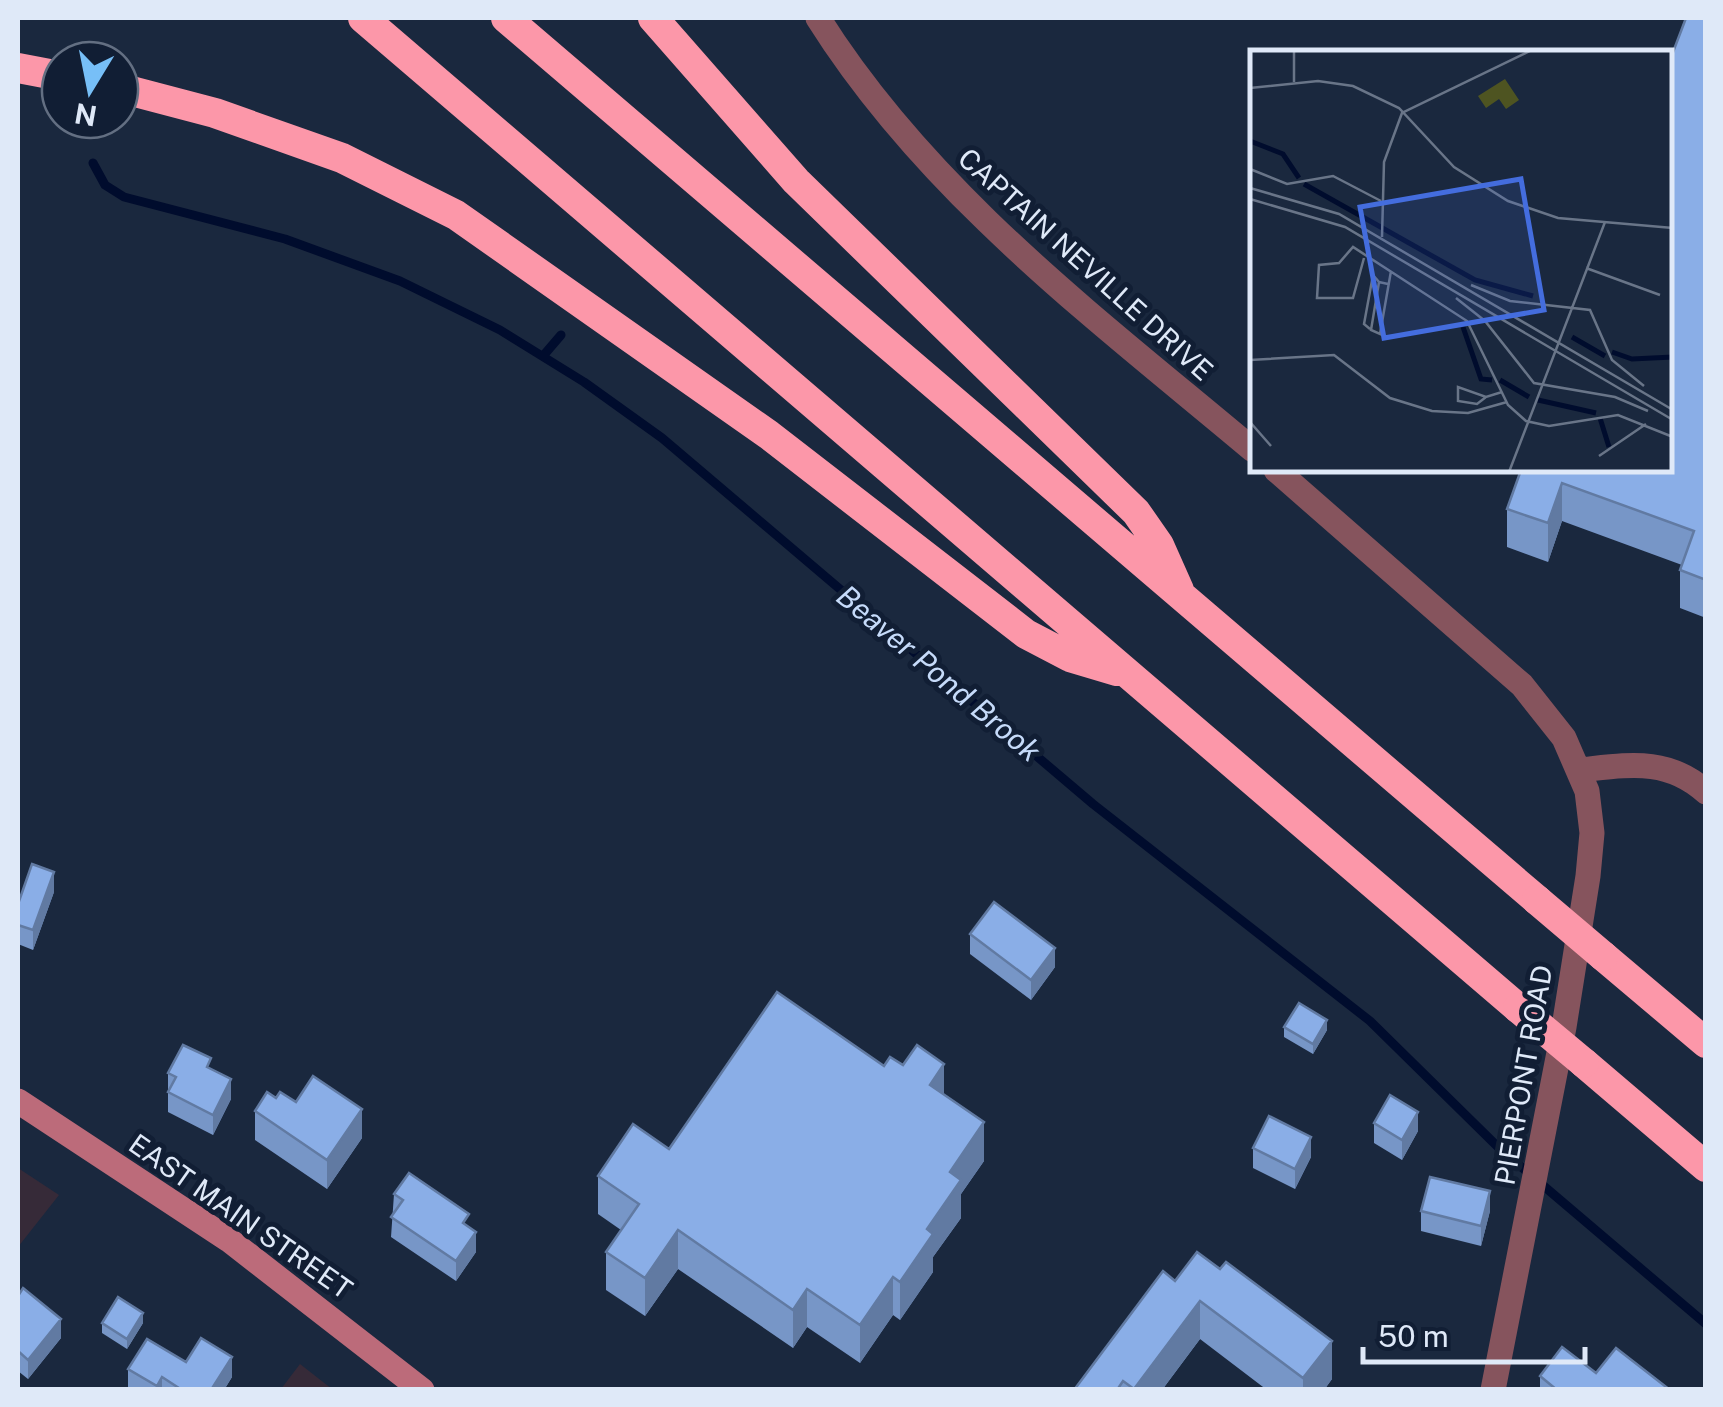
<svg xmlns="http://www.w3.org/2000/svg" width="1723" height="1407" font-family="'Public Sans',sans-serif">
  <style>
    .education { fill: #362a38 }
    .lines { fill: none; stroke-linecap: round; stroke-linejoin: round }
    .stream { stroke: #000c2d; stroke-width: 9 }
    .minor { stroke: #86545d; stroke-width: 25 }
    .secondary { stroke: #bc6b7a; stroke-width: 25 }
    .motorway { stroke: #fc97a9; stroke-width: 30 }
    .motorway-bridge { stroke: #fc97a9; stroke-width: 30 }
    .wall { fill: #7796c7 }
    .shaded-wall { fill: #617aa2 }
    .building { fill: #8aaee7; stroke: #617aa2; stroke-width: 2.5 }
    .labels { text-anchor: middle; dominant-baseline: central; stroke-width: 10; stroke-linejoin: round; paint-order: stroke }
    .street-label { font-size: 28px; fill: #dfe9f8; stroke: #111e34 }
    .water-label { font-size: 30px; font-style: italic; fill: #c6dbfa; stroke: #111e34 }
    .inset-river { fill: none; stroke: #000c2d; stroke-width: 5 }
    .inset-road { fill: none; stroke: #697588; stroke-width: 2.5 }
    .view { fill: #446dde; fill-opacity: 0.15; stroke: #446dde; stroke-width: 5 }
    .inset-edge { fill: none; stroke: #dfe9f8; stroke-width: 5 }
  </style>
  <rect width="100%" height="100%" fill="#1a283e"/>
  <path class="education" d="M18 1168 59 1195 18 1247Z
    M300 1364 332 1389H281Z"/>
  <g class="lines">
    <path class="stream" d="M93 163 105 185 124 197 285 239 400 281 500 330 584 382 662 438 1093 804 1370 1021 1499 1148 1706 1324
      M543 356 561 335"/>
    <path class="minor" d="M818 18C928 193 1097 319 1253 450
      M1276 470 1522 685 1564 738 1587 791 1592 833 1588 876 1564 1027 1493 1390
      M1580 770C1628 765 1667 757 1706 792"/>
    <path class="secondary" d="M18 1101 229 1240 422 1390"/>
    <path class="motorway" d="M363 18 1518 1008
      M506 18 1537 900
      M653 18 796 181 1136 512 1159 545 1179 590
      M18 68 60 76
      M120 88 215 113 342 158 456 215 769 435 1026 634 1070 657 1117 671
      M1603 956 1706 1043
      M1584 1063 1706 1167"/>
    <path class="motorway-bridge" d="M1537 900 1603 956
      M1518 1008 1584 1063"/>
  </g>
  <path class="wall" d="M1706 18V618L1680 608V570L1682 565 1562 521 1548 562 1507 547V509Z
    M54 892 33 950 18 944V904Z
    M970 934 1055 967 1031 1000 970 954Z
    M1284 1027 1327 1030 1313 1054 1284 1037Z
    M211 1069 231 1099 213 1135 168 1112V1073Z
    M944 1095 984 1161 961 1194V1218L933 1257V1272L900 1320 893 1315 860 1363 807 1327 793 1348 678 1269 645 1316 606 1290V1252L621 1230 598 1214V1176L669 1149Z
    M276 1098 296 1102 362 1138 327 1189 255 1140V1111Z
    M1374 1123 1418 1131 1402 1160 1374 1143Z
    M1253 1148 1311 1157 1295 1189 1253 1168Z
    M394 1194 469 1228 476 1252 456 1281 391 1237Z
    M1421 1211H1490L1481 1246 1421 1231Z
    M1175 1281 1332 1379 1324 1390H1267L1200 1339 1162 1390H1074Z
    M18 1296 61 1338 28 1379 18 1371Z
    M102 1323H143L127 1349 102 1333Z
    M186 1362 232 1377 224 1390 128 1388V1369Z
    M1596 1373 1670 1390H1540V1376Z"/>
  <path class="shaded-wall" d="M1562 483V521L1548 562V523Z
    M54 872V892L33 950V930Z
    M1055 948V967L1031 1000V980Z
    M1327 1020V1030L1313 1054V1044Z
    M944 1064V1102L930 1085Z
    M231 1079V1099L213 1135V1115Z
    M362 1109V1138L327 1189V1160Z
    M1418 1112V1131L1402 1160V1140Z
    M984 1122V1161L961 1194V1218L933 1257V1272L900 1320V1282L927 1229 950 1172Z
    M1311 1137V1157L1295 1189V1169Z
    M1490 1191V1211L1481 1246V1226Z
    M678 1230V1269L645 1316V1278Z
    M476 1232V1252L456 1281V1261Z
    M893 1277V1315L860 1363V1325Z
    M807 1289V1327L793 1348V1310Z
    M1200 1301V1339L1162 1390H1134Z
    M143 1313V1323L127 1349V1339Z
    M61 1319V1338L28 1379V1360Z
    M1332 1341V1379L1324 1390H1303V1378Z
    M232 1357V1377L224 1390H211Z
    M162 1377V1390H157V1386Z"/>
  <path class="building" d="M1686 18H1706V580L1680 570 1694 531 1562 483 1548 523 1507 509 1521 470H1670V60Z
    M32 864 54 872 33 930 18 925V904Z
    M994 902 1055 948 1031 980 970 934Z
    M777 992 884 1066 890 1057 903 1065 917 1045 944 1064 930 1085 984 1122 950 1172 961 1180 927 1229 933 1234 900 1282 893 1277 860 1325 807 1289 793 1310 678 1230 645 1278 606 1252 639 1204 598 1176 633 1124 669 1149Z
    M1299 1003 1327 1020 1313 1044 1284 1027Z
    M183 1045 211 1058 207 1067 231 1079 213 1115 168 1092 176 1077 168 1073Z
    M313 1076 362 1109 327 1160 255 1111 267 1092 276 1098 280 1092 296 1102Z
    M1390 1095 1418 1112 1402 1140 1374 1123Z
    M1269 1116 1311 1137 1295 1169 1253 1148Z
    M409 1173 469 1214 463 1223 476 1232 456 1261 391 1217 403 1200 394 1194Z
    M1430 1177 1490 1191 1481 1226 1421 1211Z
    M1197 1252 1220 1269 1226 1262 1332 1341 1303 1378 1200 1301 1134 1389 1123 1381 1117 1390H1074L1163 1271 1175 1281Z
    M23 1288 61 1319 28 1360 18 1351V1296Z
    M118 1297 143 1313 127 1339 102 1323Z
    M201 1338 232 1357 211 1390H182L162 1377 157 1386 128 1369 147 1339 186 1362Z
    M1562 1347 1596 1373 1616 1348 1670 1390H1557L1540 1376Z"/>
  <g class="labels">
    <g class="street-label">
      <text transform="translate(1086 264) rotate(42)">CAPTAIN NEVILLE DRIVE</text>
      <text transform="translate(1523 1075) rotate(-80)">PIERPONT ROAD</text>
      <text transform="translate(241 1216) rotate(35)">EAST MAIN STREET</text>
    </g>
    <g class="water-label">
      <text transform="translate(939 673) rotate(40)">Beaver Pond Brook</text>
    </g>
  </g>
  <g transform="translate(1250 50)">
    <rect width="422" height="422" fill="#1a283e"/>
    <path d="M255 29 269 50 256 59 249 49 236 58 228 46Z" fill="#4e5421"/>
    <path class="inset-river" d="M0 91 33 104 49 128M54 134 225 230 283 246M213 277 231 329 242 330M322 287 355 306M362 302 382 309 423 307M250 330 279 347M288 350 346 363M350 368 359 397"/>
    <path class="inset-road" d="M44 32V0M0 38 68 31 103 36 149 58 204 117 258 151 308 168 423 178M0 119 37 134 83 126 131 151M0 138 89 164 423 360M0 149 95 177 423 370M132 187 134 112 152 63 282 0M114 208 103 248H67L69 215 89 213 103 197 217 271 258 355 276 371 299 376 368 365 423 387M336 218 410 245M138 234 129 232 121 280 130 284 141 221M221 235 260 251 340 260 362 310 394 336M206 248 235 271 284 333 365 347 398 361M120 279 114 274 123 225 129 232M0 310 84 305 140 348 182 361 218 363 257 352M236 347 227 354 208 351V337L236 347 252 342M0 372 21 396M349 406 396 374M259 422 355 172"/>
    <path class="view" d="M271 129 294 260 134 288 110 157Z"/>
    <rect width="422" height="422" class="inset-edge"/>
  </g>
  <rect width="1723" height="1407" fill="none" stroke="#dfe9f8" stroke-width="40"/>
  <g transform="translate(90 90) rotate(190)"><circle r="48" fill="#111e34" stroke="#636f82" stroke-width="2.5"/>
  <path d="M0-8L18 38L0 25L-18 38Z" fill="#77bff7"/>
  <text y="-15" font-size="28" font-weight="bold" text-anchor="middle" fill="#dfe9f8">N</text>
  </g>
  <path d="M1363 1347v15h222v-15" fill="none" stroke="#dfe9f8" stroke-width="5"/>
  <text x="1378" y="1347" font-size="30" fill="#dfe9f8" stroke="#111e34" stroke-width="8" paint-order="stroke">50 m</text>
</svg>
